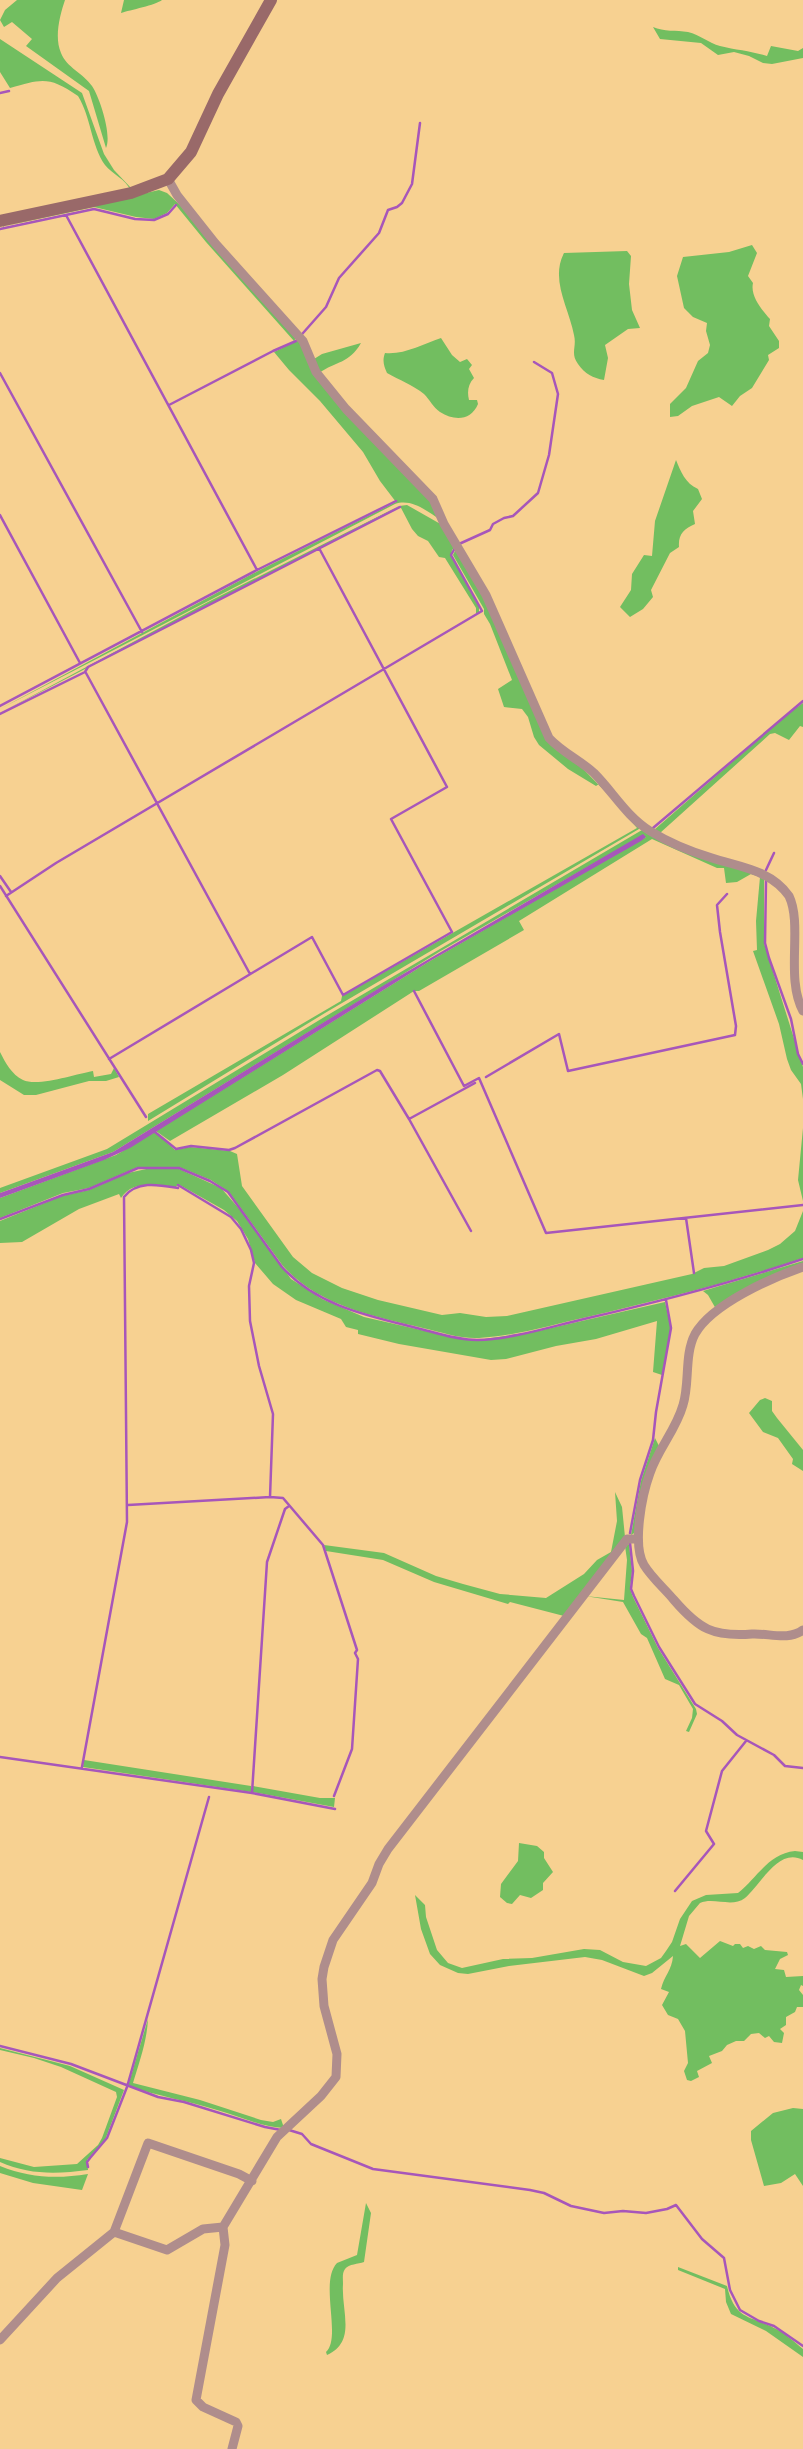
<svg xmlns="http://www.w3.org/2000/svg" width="803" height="2449" font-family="'Open Sans',sans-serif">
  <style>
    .green { fill: #72be60 }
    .water { fill: #a756ba }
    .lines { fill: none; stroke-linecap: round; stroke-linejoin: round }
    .stream { stroke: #a756ba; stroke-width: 2.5 }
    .street { stroke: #af8d8c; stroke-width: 9 }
    .secondary { stroke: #996969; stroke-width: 12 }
  </style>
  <rect width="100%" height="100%" fill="#f7d191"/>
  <path class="green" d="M17 0H65C60 15 54 37 61 53 67 68 83 73 92 86 100 98 112 135 106 148L89 91 26 46 32 39 12 22 4 27 0 20 5 10Z
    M124 0H162C156 5 130 10 121 13Z
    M653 27C664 32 676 30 688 32 700 35 709 43 720 46 736 50 751 51 767 56L771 46 798 51 803 48V58L772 64 763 63 749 56 734 52 718 55 701 43 660 39Z
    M0 39 82 93 104 154 114 170 132 189 130 190C127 180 112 174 105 165 91 145 91 117 78 96 49 76 42 79 10 88L0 72Z
    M159 190 167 193 180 205 296 338 294 341 206 242 175 204 167 213 154 219 136 217 94 207 0 227Z
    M752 245 757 253 748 276 753 283C750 296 762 310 770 319L769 326 779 341V348L768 355 769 360 752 388 740 396 732 406 719 397 692 406 678 416 670 417V404L686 388 698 361 708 353 710 345 706 331 707 323 693 317 684 308 677 276 683 257 729 252Z
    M627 251 631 256 629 284 632 310 640 328 628 329 605 345 608 358 604 380C593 378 585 374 578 364 570 353 577 347 574 335 569 308 550 280 564 253Z
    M441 338 452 355 460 362 467 359 472 365 469 369 474 378C468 384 467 392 469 400H477L478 404C471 421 454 421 440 412 433 407 430 400 424 394 413 385 399 380 387 373 384 366 382 361 385 353 404 355 423 344 441 338Z
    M299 340 315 375 424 491 441 520C428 512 412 498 395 504L0 709 258 571 396 502 380 481 363 452 320 401 289 370 274 352Z
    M361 343C349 364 336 361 319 373L314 359 322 354Z
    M676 460C681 472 685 483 698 489L702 499 693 511 695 524C684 529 678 534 679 547L670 553 651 590 653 597 643 609 630 617 620 607 631 590 632 574 644 555 652 556 655 521Z
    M407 505 444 526 455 547 452 550 451 556 479 606V612L476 614V608L445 558 439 557 428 541 418 536 412 529 400 506 0 713 208 602 399 506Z
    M456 549 484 596 541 726 639 826V829L325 1013 148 1121V1114L341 1001 342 996 637 828 599 784 596 786 568 769 539 745 534 737 528 717 522 709 504 707 498 689 512 680 490 624 484 614V609L453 555Z
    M803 703V727L800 726 789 740 775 733 770 734 660 833 654 830 785 716Z
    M642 830 764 875V943L803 1067V1099L801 1084 791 1070 787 1059 779 1024 753 951 757 950 756 921 760 877 751 874 737 882 726 883 724 868H717L652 839 519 921 524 930 419 991H414L283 1075 170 1141 156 1131 430 961 646 837 638 838 439 952 113 1152 0 1193V1188L107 1149 326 1016Z
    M0 1052C5 1062 12 1075 23 1080 38 1087 76 1074 93 1071L94 1077 111 1074 114 1068 119 1077 106 1081H89L36 1095H24L0 1080Z
    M803 1128V1201L798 1180Z
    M155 1132 175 1150 190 1147 230 1151 237 1154 242 1186 293 1257 312 1273 342 1288 378 1300 442 1315 460 1313 486 1317 507 1316 692 1274 704 1268 724 1266 768 1250 780 1244 795 1231 803 1211V1258C732 1282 660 1300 587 1317 551 1325 515 1336 479 1338 460 1339 441 1332 423 1328 373 1316 319 1306 283 1266L229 1192 211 1180 179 1167H138L89 1188 63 1193 0 1218V1198L116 1155Z
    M151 1168 179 1169 221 1188 242 1212 291 1279 322 1299 364 1317 460 1339 477 1340 538 1331 665 1302 671 1328 662 1375 653 1372 657 1321 596 1339 556 1346 506 1359 491 1360 399 1344 358 1334V1330L346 1327 341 1319 296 1300 273 1284 255 1263 248 1239 237 1221 224 1210 178 1184 176 1187C157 1184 132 1180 121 1198L119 1194 79 1209 22 1242 0 1243V1221L62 1196 89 1190 128 1173Z
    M803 1261V1264L716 1309 708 1295 703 1291Z
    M765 1398 772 1401V1411L777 1418 803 1450V1471L792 1464 793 1459 778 1438 763 1432 749 1413 760 1400Z
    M655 1438 659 1446 636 1532 631 1535 641 1481Z
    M615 1492 622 1507 625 1537 564 1616 510 1602 508 1604 434 1582 383 1560 326 1551 324 1545 384 1553 436 1576 463 1584 500 1594 546 1598 584 1574 597 1560 611 1552 617 1521Z
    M629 1544 632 1571 630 1589 633 1597 658 1648 696 1709 697 1714 689 1732 686 1731 692 1718 693 1709 679 1685 665 1679 647 1638 641 1634 623 1602 585 1596 624 1600 627 1560 625 1546Z
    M84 1760 251 1786V1792L83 1767Z
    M253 1786 320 1798H335L334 1807 252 1792Z
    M519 1843 537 1846 544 1852V1858L553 1872 543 1883V1890L531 1898 520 1895 512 1904 507 1903 500 1897 501 1884 518 1861Z
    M795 1851 803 1852V1860C778 1847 761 1885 745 1898 732 1908 714 1897 700 1903L689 1916 680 1946 686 1944 700 1958 720 1941 733 1946 735 1944H740L743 1948 748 1946 754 1949 761 1946 765 1950 787 1952 788 1955 780 1959 775 1969 784 1970 786 1977 803 1976V1986L801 1985 799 1990 803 1995V2007H797L795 2012 786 2017V2025L780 2029 784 2033 782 2043 774 2042 769 2036 765 2038 759 2033 751 2034 744 2041H736L727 2045 722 2051 709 2056 712 2063 697 2071 699 2077 691 2081 687 2080 684 2071 688 2063 685 2031 678 2019 668 2015 662 2005 669 1992 661 1989C664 1976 672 1970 673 1956L652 1973 644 1976 602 1960 585 1957 509 1966 468 1974 458 1973 440 1965 430 1954 421 1929 415 1895 425 1905 426 1917 437 1950 448 1963 462 1968 503 1959 532 1958 584 1949 600 1950 623 1962 646 1966 661 1958 666 1951 672 1942 680 1919 692 1901 706 1895 738 1893C758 1877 768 1854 795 1851Z
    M148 2019C147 2041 139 2063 133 2083L200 2100 261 2120 273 2122 281 2119 284 2128C261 2127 240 2116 217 2110 188 2101 158 2096 128 2086Z
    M0 2048 70 2066 124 2090 105 2140 87 2160 88 2170C57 2174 29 2175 0 2162V2158L34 2167 77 2164 98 2145 102 2138 117 2097 116 2092 61 2067 34 2058 0 2050Z
    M793 2108 803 2109V2186L795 2174 781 2183 764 2186 751 2140V2131L773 2113Z
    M0 2166C30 2178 57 2179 88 2174L82 2190 33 2183 0 2173Z
    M366 2203 371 2213 364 2262C358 2264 349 2264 345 2269 342 2273 343 2279 343 2284 341 2311 357 2341 327 2355L326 2352C342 2337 319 2282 337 2263L357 2255Z
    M678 2267 727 2286C735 2320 749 2315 774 2328 784 2332 794 2342 803 2349V2357L766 2331 731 2314 726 2302 725 2289 678 2270Z"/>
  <path class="water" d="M643 834 646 837 641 841 430 961 130 1148 104 1160 0 1198V1193L3 1192 113 1152 386 984Z"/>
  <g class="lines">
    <path class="stream" d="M0 93 9 91
      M66 215 257 570
      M0 229 94 209 135 219 154 220 168 214 176 205
      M0 373 142 632
      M169 405 273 351 296 341 326 307 339 278 379 233 388 210 397 207 402 203 412 184 420 123
      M0 515 80 663
      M459 544 490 530 493 524 504 518 513 516 538 493 549 455 558 394 552 373 534 362
      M86 673 250 974
      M0 706 257 570 396 501
      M0 714 85 672 88 667 400 507
      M653 828 803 701
      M766 870 774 853
      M0 876 11 892
      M766 881 765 943 769 958 791 1019 798 1054 803 1064
      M0 886 146 1117
      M6 896 56 863 482 611 451 555 455 548
      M414 991 464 1086 479 1078 546 1233 803 1205
      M109 1059 312 937 343 995 452 932 391 819 447 787 319 548
      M486 1077 559 1034 568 1071 735 1035 736 1026 720 932 717 905 727 894
      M409 1119 471 1231
      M155 1132 176 1149 191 1146 229 1150 235 1148 377 1070 380 1071 409 1119 475 1083
      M686 1218 694 1273
      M0 1219 63 1195 89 1189 138 1168H179L210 1181 228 1192 282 1267C317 1306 369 1316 417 1328 437 1333 457 1340 477 1340 513 1339 549 1327 584 1319 658 1302 731 1283 803 1259
      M270 1497 283 1498 323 1545 357 1650 355 1653 358 1659 352 1749C346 1765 340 1780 334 1796
      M128 1505 270 1497 273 1414 259 1366 250 1321 249 1286 254 1263 251 1250 241 1229 231 1217 178 1185
      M630 1533 640 1480 653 1440 656 1412 671 1328 666 1300
      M630 1543 633 1571 631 1589 634 1596 659 1647 695 1704 722 1721 737 1735 774 1755 785 1766 803 1768
      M0 1757 252 1793 335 1809
      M82 1767 127 1522 124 1197C137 1180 160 1185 178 1188
      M252 1793 267 1562 285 1509 289 1506
      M675 1891 714 1844 706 1831 722 1771 746 1741
      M0 2046 71 2064 158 2097 184 2102 265 2127 281 2130
      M289 2130 302 2134 311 2144 373 2169 530 2190 544 2193 571 2206 604 2213 623 2211 646 2213 667 2209 676 2205 702 2239 724 2258 730 2290 740 2310 759 2321 774 2326 803 2346
      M88 2167 87 2162 90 2158 107 2138 127 2087 209 1797"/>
    <path class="street" d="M168 179 177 195 215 243 303 341 316 372 346 409 433 499 444 524 486 595 549 738C563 753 580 760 594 773 613 792 627 817 650 831 668 842 692 852 712 858 740 867 771 870 789 896 803 925 785 978 803 1011
      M803 1267C771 1278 712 1304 695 1334 684 1355 690 1383 683 1405 676 1430 658 1449 650 1473 642 1495 632 1545 644 1565 652 1578 664 1588 674 1600 699 1629 713 1637 752 1634 769 1633 788 1641 803 1630
      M223 2227 225 2245 196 2400 203 2407 236 2422 238 2426 232 2449
      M114 2232 148 2143 239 2174 252 2181
      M0 2340 57 2278 114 2232 167 2250 203 2229 223 2227 277 2137 321 2096 336 2077 337 2054 324 2006 322 1979 324 1967 333 1940 372 1883 379 1864 388 1849 627 1539H637"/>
    <path class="secondary" d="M0 221 131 193 168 179 191 152 218 94 271 0"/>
  </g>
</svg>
